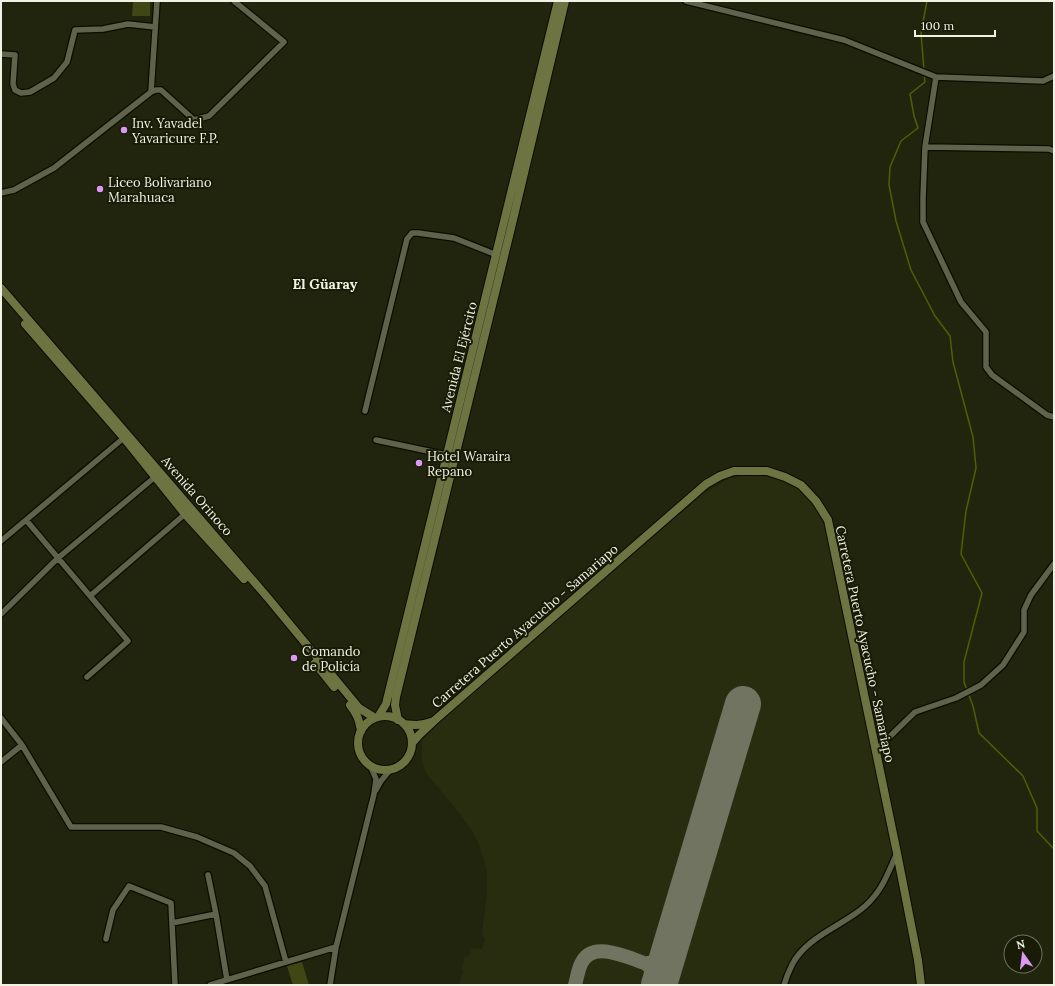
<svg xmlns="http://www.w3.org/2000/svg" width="1055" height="986" font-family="Lora,serif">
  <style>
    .built { fill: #292d0f }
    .green { fill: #404714 }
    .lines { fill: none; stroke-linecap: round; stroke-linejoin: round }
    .stream { stroke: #545d04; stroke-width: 1.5 }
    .taxiway { stroke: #717460; stroke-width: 14 }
    .runway { stroke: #717460; stroke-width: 36 }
    .street-casing { stroke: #0b0d00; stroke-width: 8 }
    .secondary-casing { stroke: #0b0d00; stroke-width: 10 }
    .street { stroke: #5f634b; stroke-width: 5.5 }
    .secondary { stroke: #6d7442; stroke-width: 8 }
    .poi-dot { fill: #dc99f4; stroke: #181b05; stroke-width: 1.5 }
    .labels { text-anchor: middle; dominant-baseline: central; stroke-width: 4; stroke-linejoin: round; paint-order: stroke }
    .poi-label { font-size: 13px; fill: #f0f2e4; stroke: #181b05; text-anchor: start }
    .street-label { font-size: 13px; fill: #f0f2e4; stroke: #181b05 }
    .neighbourhood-label { font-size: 14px; font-weight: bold; fill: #f0f2e4; stroke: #181b05 }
  </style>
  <rect width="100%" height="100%" fill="#21250e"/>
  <path class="built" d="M747 475 769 476 787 481 805 492 816 505 825 526 893 853 883 878 869 898 848 914 818 934 797 953 783 976 780 985H459L463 971 461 970 465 956 468 957 472 948 482 949 485 940 482 933 487 895V872L481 850 474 834 460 814 426 773 422 762V740L440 721 703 494 728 479Z"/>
  <path class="green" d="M133 1H150V16H132Z
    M302 962 309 985H293L287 966Z"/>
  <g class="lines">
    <path class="stream" d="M924 70 921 33 927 1
      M924 73 925 82 910 94 914 116 918 128 901 141 890 167 889 185 896 221 911 270 935 316 950 336 953 362 973 437 976 468 966 511 961 554 982 593 964 662V682L973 706 979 733 1023 776 1037 808V831L1054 849"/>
    <path class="taxiway" d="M646 964C654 970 656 976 658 985
      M575 985C577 978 578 970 581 964 590 943 615 953 631 958 636 960 643 964 648 963 657 962 663 956 670 951"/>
    <path class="runway" d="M659 985 743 704"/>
    <defs>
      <path id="street" d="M686 1 844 40 936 77 1043 81 1054 76
        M1 54 15 55 13 84 15 90 21 93 30 92 54 78 67 62 75 30 103 29 128 24 155 27
        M936 77 925 147 923 198V222L961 302 986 332V367L992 375 1047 415 1054 417
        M151 92 156 90H161L194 120 209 116 284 42 234 1
        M925 147 1049 149 1054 151
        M1 193 14 190 54 168 151 92 157 1
        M365 411 407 239 412 233H418L454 238 497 255
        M376 440 447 455
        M26 520 128 641 87 677
        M1 541 126 436
        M90 596 185 514
        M1 614 58 558 155 477
        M1 718 22 745 71 827H161L197 837 234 853 250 866 265 886 286 962
        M875 751 915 712 956 698 981 685 1003 665 1024 632V610L1031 595 1054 564
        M1 762 22 745
        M376 790 381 781 390 770
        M208 875 216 914 227 980
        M172 923 216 914
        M106 939 113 910 129 886 171 903 175 985
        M210 985 336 947
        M330 985 336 947 374 794 376 779 370 765
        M784 985C786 978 789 971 792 965 807 934 851 924 872 899 884 886 890 868 897 853"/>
      <path id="secondary" d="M1 288 268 598 359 708 375 718
        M25 324 124 438 185 514 244 579
        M315 663 334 687
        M350 705C357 714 359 719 361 731
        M358 743a27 27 0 1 1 54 0a27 27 0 1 1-54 0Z
        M378 717 386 704 558 1
        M398 720 395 705 396 697 511 228 565 1
        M404 724C414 725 421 726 431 722
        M412 743 419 735 435 720 706 484 720 476 734 471H767L785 477 801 485 816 501 828 520 897 853 918 960 921 985"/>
    </defs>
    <use href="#street" class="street-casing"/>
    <use href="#secondary" class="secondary-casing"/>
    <use href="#street" class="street"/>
    <use href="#secondary" class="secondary"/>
  </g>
  <g class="poi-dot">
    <circle cx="124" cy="130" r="4"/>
    <circle cx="100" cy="189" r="4"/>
    <circle cx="419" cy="463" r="4"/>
    <circle cx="294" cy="658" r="4"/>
  </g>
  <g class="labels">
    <g class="poi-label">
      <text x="132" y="123">Inv. Yavadel<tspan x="132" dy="15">Yavaricure F.P.</tspan></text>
      <text x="108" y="182">Liceo Bolivariano<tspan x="108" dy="15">Marahuaca</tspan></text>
      <text x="427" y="456">Hotel Waraira<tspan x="427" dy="15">Repano</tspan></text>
      <text x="302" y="651">Comando<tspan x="302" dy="15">de Policía</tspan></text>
    </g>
    <g class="street-label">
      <text transform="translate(459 357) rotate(-76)">Avenida El Ejército</text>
      <text transform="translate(197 496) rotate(49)">Avenida Orinoco</text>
      <text transform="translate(525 626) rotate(-41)">Carretera Puerto Ayacucho - Samariapo</text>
      <text transform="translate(865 644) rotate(78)">Carretera Puerto Ayacucho - Samariapo</text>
    </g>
    <g class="neighbourhood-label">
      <text x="325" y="284">El Güaray</text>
    </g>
  </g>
  <rect width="1055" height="986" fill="none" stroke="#f0f2e4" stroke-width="4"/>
  <g transform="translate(1023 954) rotate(346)"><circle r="19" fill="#181b05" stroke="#6e715e"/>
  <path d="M0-3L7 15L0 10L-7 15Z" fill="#dc99f4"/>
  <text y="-6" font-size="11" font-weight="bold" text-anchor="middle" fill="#f0f2e4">N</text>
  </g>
  <path d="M915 30v6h80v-6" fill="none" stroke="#f0f2e4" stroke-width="2"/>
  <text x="921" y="30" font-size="12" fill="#f0f2e4" stroke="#181b05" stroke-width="3" paint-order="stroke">100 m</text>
</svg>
